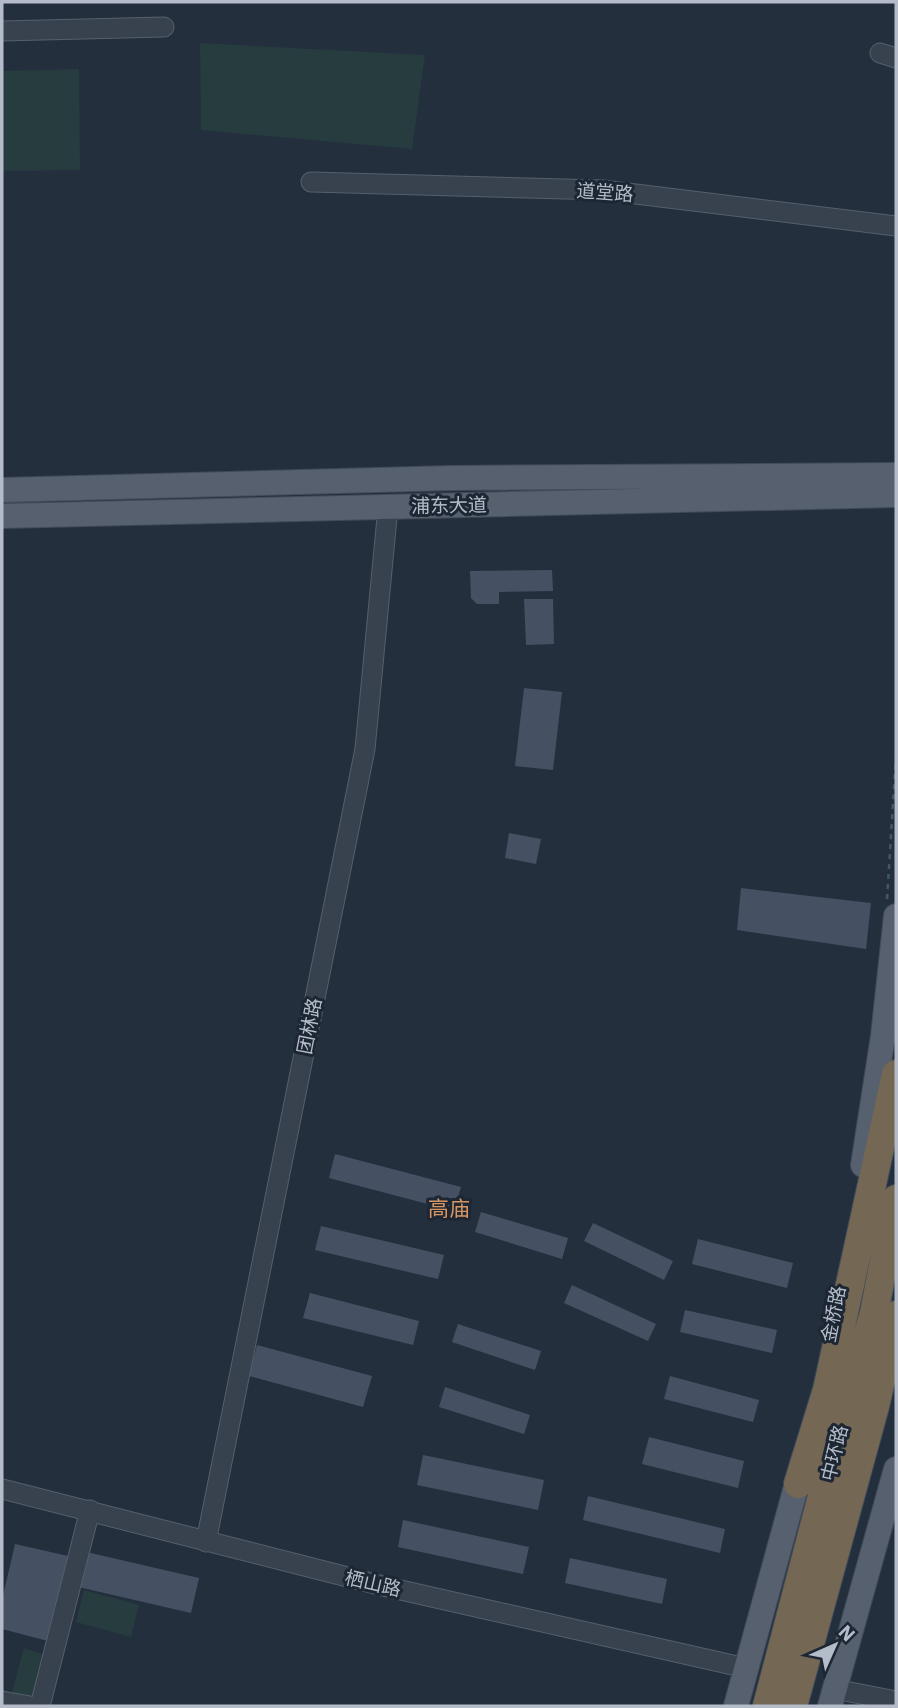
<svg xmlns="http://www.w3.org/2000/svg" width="898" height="1708" font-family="'IBM Plex Sans','Noto Sans SC',sans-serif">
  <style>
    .green { fill: #263c3f }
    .building { fill: #455162 }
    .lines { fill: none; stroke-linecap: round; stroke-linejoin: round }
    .minor-casing { stroke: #565f6c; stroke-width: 21 }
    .major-casing { stroke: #414a57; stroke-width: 26 }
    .highway-casing { stroke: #434c59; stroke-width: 30 }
    .path { stroke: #44595c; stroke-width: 2.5; stroke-dasharray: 5 5; stroke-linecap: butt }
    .minor { stroke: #38414e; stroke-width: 19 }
    .major { stroke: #56606e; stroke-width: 24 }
    .highway { stroke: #746855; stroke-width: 28 }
    .labels { text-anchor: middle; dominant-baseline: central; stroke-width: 6; stroke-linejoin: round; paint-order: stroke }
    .street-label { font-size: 19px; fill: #b4bcc9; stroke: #1d2633 }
    .neighbourhood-label { font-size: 21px; fill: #d59563; stroke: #1d2633 }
  </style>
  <rect width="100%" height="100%" fill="#242f3e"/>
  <path class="green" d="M200 43 425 55 412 149 201 130Z
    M79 69 80 170 2 171V71Z
    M84 1590 139 1605 131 1637 76 1622Z
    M24 1648 48 1656 36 1703 11 1695Z"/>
  <path class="building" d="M552 570 553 591 499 592V604H477L471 598 470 571Z
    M524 599H553L554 644 526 645Z
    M524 688 562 692 553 770 515 766Z
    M509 833 541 839 536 864 505 858Z
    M741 888 871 903 866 949 737 930Z
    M335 1154 461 1187 454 1211 329 1178Z
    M481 1212 568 1238 562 1259 475 1232Z
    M593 1223 673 1261 664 1280 584 1241Z
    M321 1226 444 1255 438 1279 315 1250Z
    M698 1239 793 1263 787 1288 692 1264Z
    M572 1285 656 1324 648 1341 564 1303Z
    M310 1293 419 1321 413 1345 303 1318Z
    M685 1310 777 1330 772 1353 680 1332Z
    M458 1324 541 1351 535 1370 452 1342Z
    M257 1345 372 1376 363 1407 249 1376Z
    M670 1376 759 1400 753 1422 664 1399Z
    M445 1387 530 1415 524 1434 439 1407Z
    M649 1437 744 1461 738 1488 642 1464Z
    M423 1455 544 1480 538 1510 417 1485Z
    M588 1496 725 1529 720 1553 583 1520Z
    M403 1520 529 1547 523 1574 398 1547Z
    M15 1544 68 1556 48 1641 2 1629V1600Z
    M82 1551 199 1578 191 1613 74 1586Z
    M570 1558 667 1579 662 1604 565 1583Z"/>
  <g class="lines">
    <defs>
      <path id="minor" d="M2 31 164 27
        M880 53 896 58
        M311 182 603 190 896 226
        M2 1489 383 1586 746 1668
        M206 1542 365 749 388 507
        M835 1689 896 1701
        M2 1701 30 1706
        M40 1706 90 1510"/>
      <path id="major" d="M2 490 451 478 896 475
        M2 516 896 495
        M863 1165 883 1036 896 916
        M736 1706 802 1465
        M830 1706 896 1469"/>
      <path id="highway" d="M798 1484 827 1390 896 1074
        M767 1706 841 1424 874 1313 896 1199
        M793 1706 875 1406 896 1315"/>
    </defs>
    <use href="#minor" class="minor-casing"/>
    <use href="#major" class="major-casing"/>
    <use href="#highway" class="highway-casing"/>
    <path class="path" d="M887 899 896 756"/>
    <use href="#minor" class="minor"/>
    <use href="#major" class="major"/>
    <use href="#highway" class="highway"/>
  </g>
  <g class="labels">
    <g class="street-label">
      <text transform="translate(605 192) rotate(4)">道堂路</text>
      <text transform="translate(449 505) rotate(-1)">浦东大道</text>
      <text transform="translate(309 1026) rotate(-79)">团林路</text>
      <text transform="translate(833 1314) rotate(-79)">金桥路</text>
      <text transform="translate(834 1453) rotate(-76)">中环路</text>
      <text transform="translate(373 1583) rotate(13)">栖山路</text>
    </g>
    <g class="neighbourhood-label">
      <text x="449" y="1208">高庙</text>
    </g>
  </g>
  <rect width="898" height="1708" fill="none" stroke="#b4bcc9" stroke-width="7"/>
  <g transform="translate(835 1645) rotate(45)" stroke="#1d2633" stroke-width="5" paint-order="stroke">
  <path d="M0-5L12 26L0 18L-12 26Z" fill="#b4bcc9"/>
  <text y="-10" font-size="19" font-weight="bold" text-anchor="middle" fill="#b4bcc9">N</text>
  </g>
</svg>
